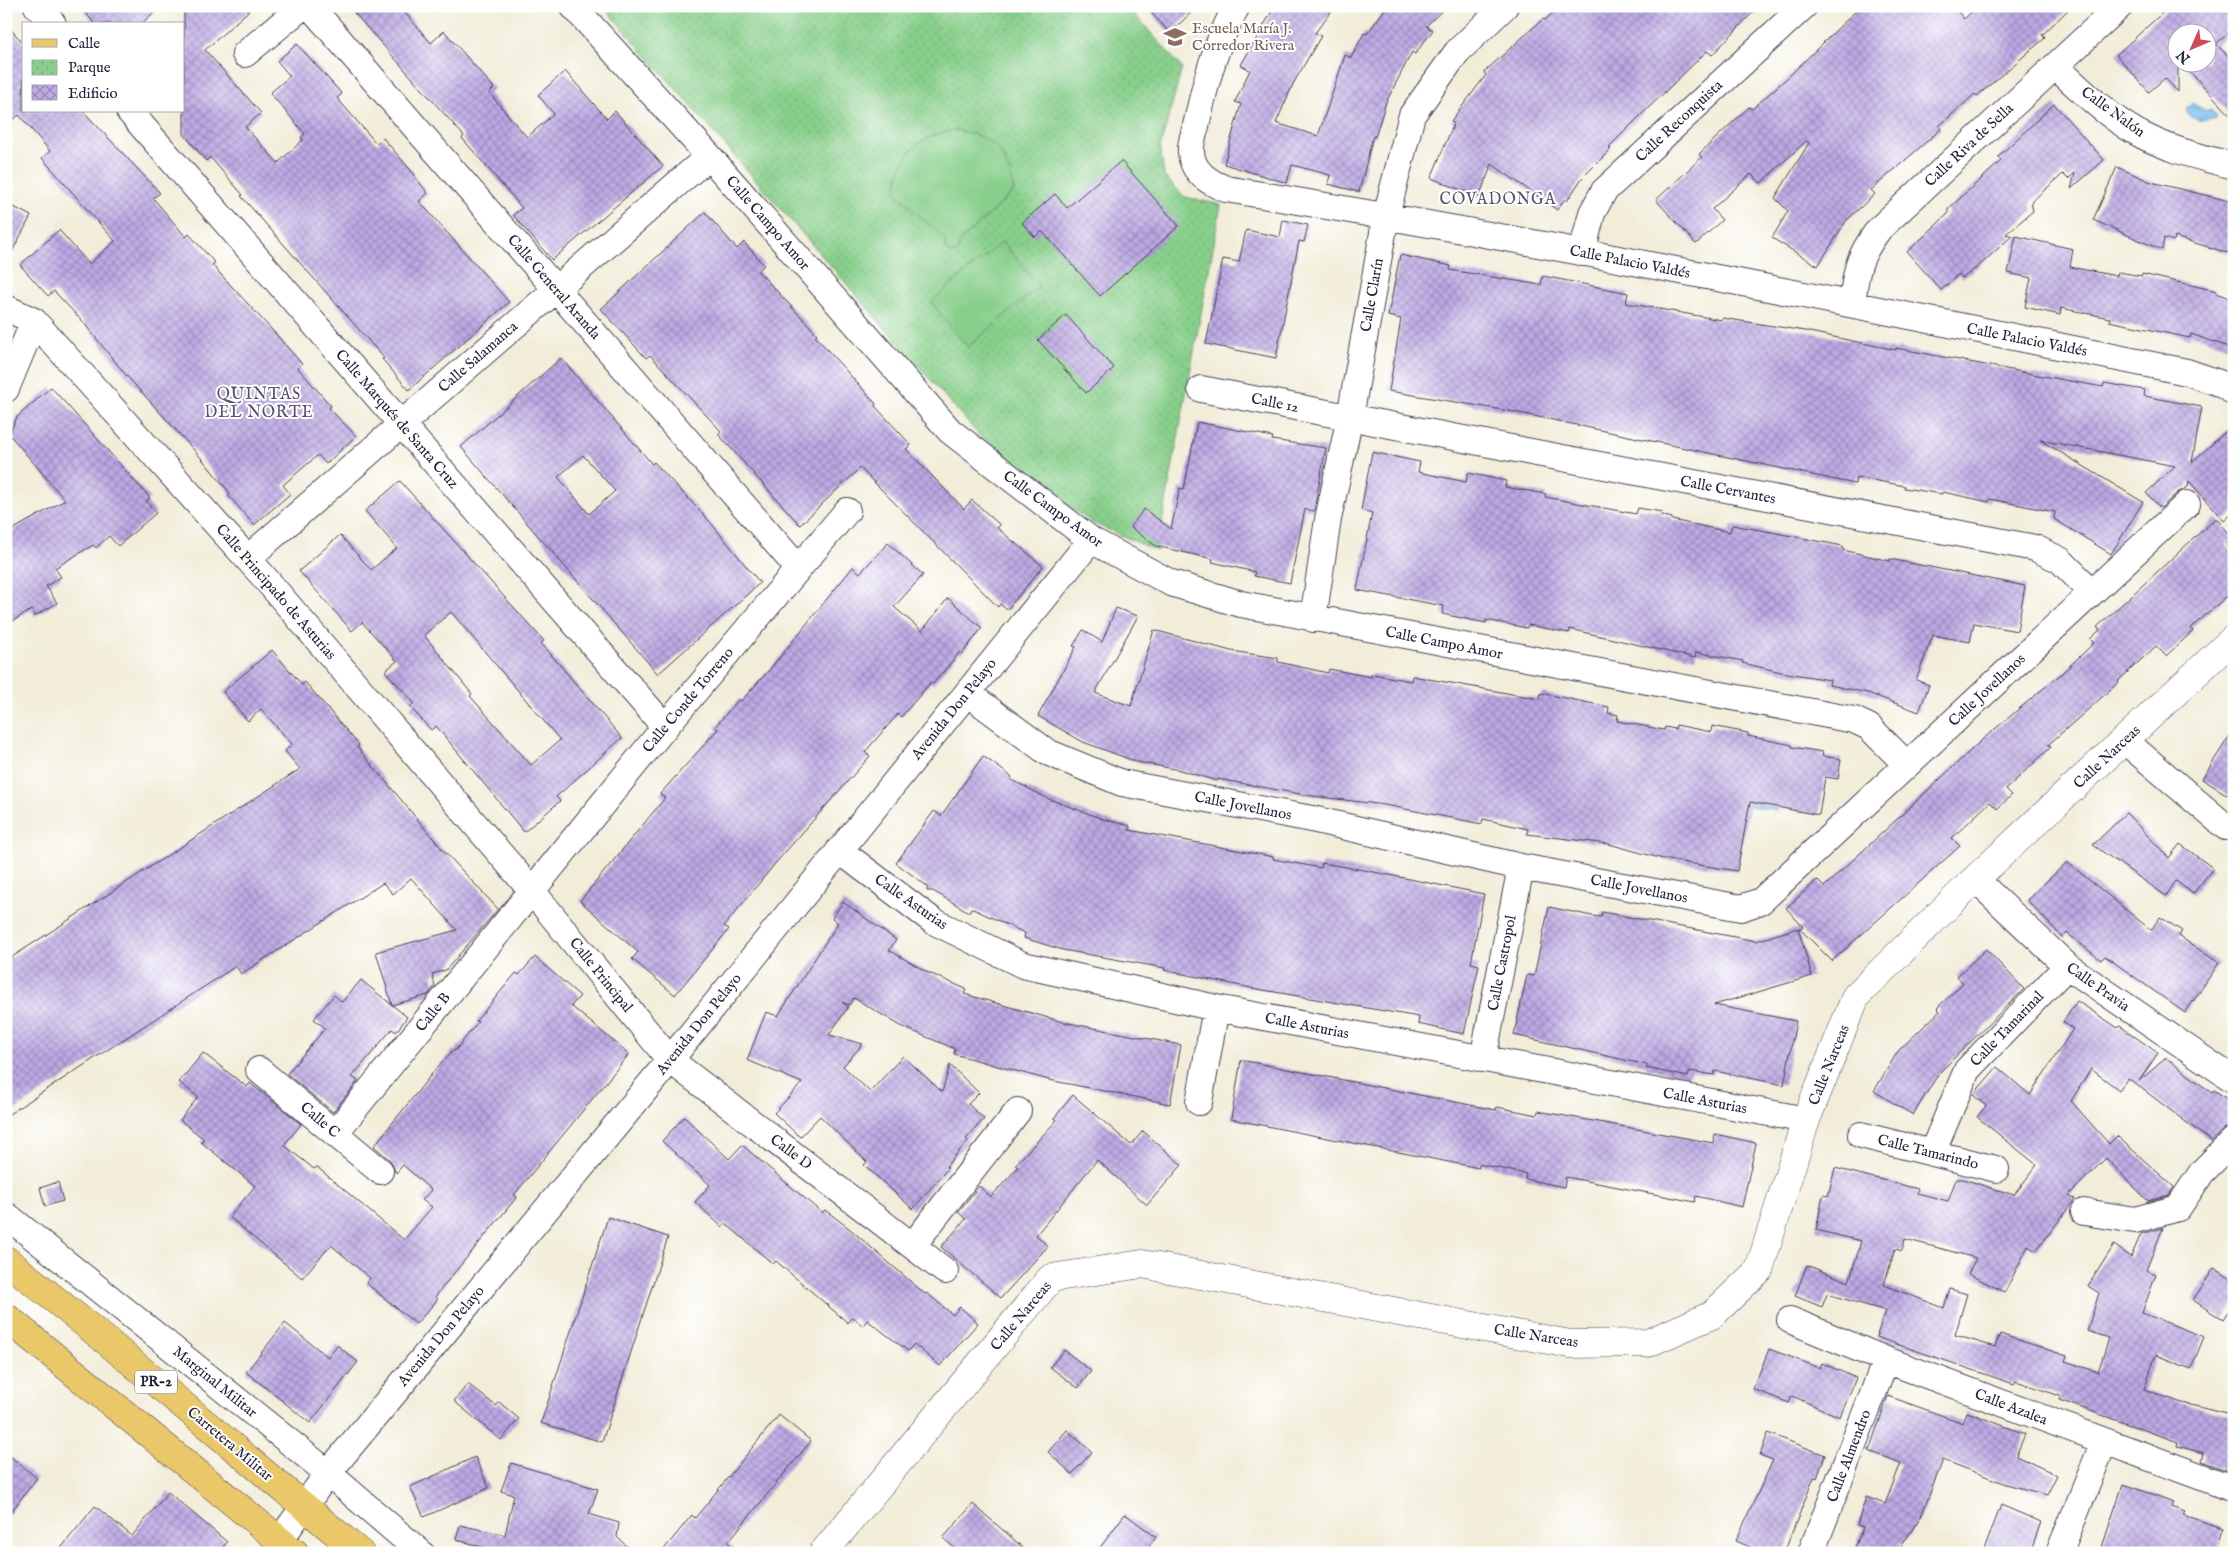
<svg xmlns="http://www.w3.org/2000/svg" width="2240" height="1559" font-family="'IM FELL English',serif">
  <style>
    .park { fill: url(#park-dots); stroke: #547862 }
    .pitch { fill: #87cf8a; stroke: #547862 }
    .water { fill: url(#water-waves); stroke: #4c7094 }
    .building { fill: url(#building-cross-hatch); fill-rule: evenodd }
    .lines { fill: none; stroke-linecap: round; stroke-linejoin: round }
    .minor-casing { stroke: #414053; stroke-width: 28 }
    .tertiary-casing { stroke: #414053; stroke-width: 29 }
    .primary-casing { stroke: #414053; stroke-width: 29 }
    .minor { stroke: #fff; stroke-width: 26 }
    .tertiary { stroke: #fff; stroke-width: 28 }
    .primary { stroke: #eac769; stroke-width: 28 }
    .labels { text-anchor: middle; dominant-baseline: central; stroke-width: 4; stroke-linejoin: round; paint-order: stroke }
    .shield { fill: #fff; stroke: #646476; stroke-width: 1 }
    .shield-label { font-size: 14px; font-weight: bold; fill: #22223b }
    .education-label { font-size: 15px; fill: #785e54; stroke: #fff; text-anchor: start }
    .street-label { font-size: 15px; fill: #22223b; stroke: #fff }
    .neighbourhood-label { font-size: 16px; letter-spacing: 1px; fill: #585176; stroke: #fff }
  </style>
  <defs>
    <pattern id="park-dots" width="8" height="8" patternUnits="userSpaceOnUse" patternTransform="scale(1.25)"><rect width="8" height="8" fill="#87cf8a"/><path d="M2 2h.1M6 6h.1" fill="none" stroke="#74b178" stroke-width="1.8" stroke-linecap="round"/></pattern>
    <pattern id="water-waves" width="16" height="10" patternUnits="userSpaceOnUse" patternTransform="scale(1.25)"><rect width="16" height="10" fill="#76bfee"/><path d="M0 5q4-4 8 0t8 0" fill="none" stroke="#609bc2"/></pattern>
    <pattern id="building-cross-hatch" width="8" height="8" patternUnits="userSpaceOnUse" patternTransform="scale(1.25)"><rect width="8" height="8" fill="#bda9e4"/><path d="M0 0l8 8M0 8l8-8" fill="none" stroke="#9989ba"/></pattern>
  </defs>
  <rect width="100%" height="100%" fill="#fff"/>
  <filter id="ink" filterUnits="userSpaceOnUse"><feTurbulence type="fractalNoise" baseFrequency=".02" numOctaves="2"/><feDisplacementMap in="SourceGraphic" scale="10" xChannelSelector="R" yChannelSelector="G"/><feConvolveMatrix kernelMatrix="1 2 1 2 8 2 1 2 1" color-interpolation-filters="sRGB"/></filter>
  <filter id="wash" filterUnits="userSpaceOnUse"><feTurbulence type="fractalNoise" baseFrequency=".0096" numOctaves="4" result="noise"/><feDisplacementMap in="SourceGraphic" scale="20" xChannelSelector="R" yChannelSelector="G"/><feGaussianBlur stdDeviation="1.12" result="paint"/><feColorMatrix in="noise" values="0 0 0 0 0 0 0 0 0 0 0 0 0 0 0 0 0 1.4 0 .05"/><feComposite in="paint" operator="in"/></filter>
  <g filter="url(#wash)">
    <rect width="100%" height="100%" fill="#f2edd9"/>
    <path class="park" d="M603 6H1127L1182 68 1160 148 1164 176 1185 197 1221 205 1157 551 1093 523 1030 481 984 441Z"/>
    <path class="pitch" d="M954 130C992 135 1008 152 1014 191L959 242V250L952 254 946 250 945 239 896 193C900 154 916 137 954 130Z
      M1002 242 1039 286 968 347 931 302Z"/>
    <path class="water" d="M2192 103 2206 111 2211 109 2216 115 2215 118C2204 122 2196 122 2187 113V108Z
      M1748 791 1779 797 1777 811 1745 805Z"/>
    <g id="blocks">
      <path class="building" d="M80 6H161L141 24H95Z
        M184 6H254L205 50 261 113 245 127 278 163 303 140 301 137 305 134 270 93 290 76 277 61 297 44 342 94 337 98 356 120 377 144 383 138 415 175 414 176 428 193 419 201 509 302 409 390 382 359 384 358 241 196 243 195 210 157 206 161 184 134Z
        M348 6H399L431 43 444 31 494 88 489 93 527 137 554 114 538 95 565 71 607 119 615 111 663 166 552 260 513 215 522 208 462 138 464 136Z
        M1145 6H1198L1170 33Z
        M1275 6H1335L1315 33 1321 36 1293 84 1276 123 1318 136 1345 55 1351 58 1364 33 1367 34 1387 6H1447L1426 26 1433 30 1415 54 1412 52 1386 102 1375 137 1373 136 1359 192 1328 184 1330 175 1292 165 1287 183 1224 164 1241 104 1235 102 1250 70 1241 65Z
        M1560 6H1759L1712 55 1707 51 1635 121 1609 147 1611 149 1582 178 1567 201 1565 199 1557 210 1492 164 1479 197 1431 178 1454 123 1451 121 1486 75 1484 72 1534 27 1543 19 1545 20Z
        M1861 6H1953L1964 19 1978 6H2072L2042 35 2045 38 1977 96 1975 94 1939 126 1941 129 1871 190 1875 194 1846 221 1818 266 1772 238 1788 211 1775 198 1809 143 1806 141 1761 183 1751 174 1712 209 1722 220 1696 244 1656 200 1702 157 1699 154 1749 107 1752 109 1788 77Z
        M2170 6H2234V28L2216 44 2234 62V119L2181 62H2208V32H2178V92L2165 78 2149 92 2116 55Z
        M6 24 24 44 23 111H83L160 193 153 198 186 237 189 234 215 263 212 265 272 330 302 364 298 368 331 406 329 408 356 436 326 464 318 455 283 485 290 494 254 525 228 495 230 493 202 459 125 374 83 322 54 291 48 296 20 265 59 230 89 264 115 241 42 158 50 151 19 115 6 125Z
        M2054 104 2104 160 2071 189 2075 173 2068 179 2063 174 2031 202 2033 211 2006 234 2012 236 1979 266 1962 278 1959 274 1941 290 1907 252 1948 214V209L2001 161 1998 157Z
        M1121 161 1179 226 1100 296 1042 231 1035 237 1022 223 1055 194 1067 208Z
        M2117 167 2151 182 2234 202V230L2228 253 2175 237 2174 241 2164 238 2162 250 2093 220Z
        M6 203 31 216 6 263Z
        M705 212 737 249 744 242 764 265 758 271 817 334 815 336 876 404 875 406 911 445 906 449 964 509 972 500 1000 525 997 528 1043 566 1007 610 1000 604 998 607 860 468 800 525 718 434 721 431 691 399 650 355 646 358 601 309Z
        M1283 220 1308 225 1304 242 1299 241 1276 358 1206 344 1223 259 1239 262 1246 230 1280 237Z
        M2016 236 2073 249 2070 267 2117 276 2118 272 2142 276V274L2217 291 2216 293 2234 299V349L2191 334 2190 338 2109 321 2110 318 2061 308 2060 315 2025 307 2031 278 2008 273Z
        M1400 255 1451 266 1450 270 1541 285 1543 276 1628 293 1626 303 1721 320 1722 318 1805 331 1896 350V348L2064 380 2103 387 2104 383 2145 390 2144 396 2202 407 2192 462 2234 424V512L2224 521 2189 481 2188 487 2177 493 2161 508 2146 493 2175 466 2040 440 2143 502 2111 554 2054 519 2055 512 1990 499 1989 502 1943 492 1942 494 1904 488 1905 486 1856 477 1855 484 1515 412 1389 391 1401 319 1388 316Z
        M1066 315 1114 368 1086 393 1038 340Z
        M561 358 652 464 654 462 711 523 760 583 658 674 461 447ZM583 455 615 491 589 514 558 477Z
        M51 387 150 498 146 501 156 513 118 546 109 536 96 548 93 545 55 568 61 577 46 586 57 603 35 616 31 610 6 625V536L12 530 65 500 9 434 17 417Z
        M1197 422 1273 437 1272 440 1326 448 1314 511 1305 509 1290 583 1254 576 1255 572 1212 562 1213 559 1156 546 1130 527 1144 509 1171 529 1180 488 1184 489Z
        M1372 452 1420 462 1418 472 1466 482 1468 473 1506 481 1505 487 1546 494 1545 497 1636 514 1638 508 1662 512 1661 515 1672 518V520L1730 532 1732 525 1766 531 1843 546V550L1890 561V559L2025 586 2017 631 1974 623 1970 642 1933 635 1916 680 1929 685 1919 712 1868 693 1829 685 1830 680 1781 672 1742 663 1743 661 1696 652 1695 658 1570 629 1569 633 1528 625 1527 628 1486 620V623L1442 614 1444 606 1357 590 1372 513 1361 510Z
        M400 481 544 641 541 643 622 738 556 797 560 801 524 832 436 726 431 730 410 707 414 703 385 671 397 661 362 622 352 631 299 571 340 535 371 570 397 548 365 511ZM451 612 560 740 531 765 470 696 472 694 424 635Z
        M2216 518 2233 538 2226 544 2234 553V590L2191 628 2193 631 2166 656 2156 646 2118 681 2119 682 2048 745 2051 747 2006 789 2012 795 1997 809 1990 802 1952 838 1960 846 1832 961 1799 928 1803 927 1786 908 1817 880 1824 887 1983 739 2062 673 2094 643 2090 639 2100 630 2097 627Z
        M888 543 923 575 894 607 922 631 948 598 982 628 962 654 960 652 933 684 931 682 901 717 898 714 865 752 870 756 779 859 724 926 729 929 675 995 632 959 638 952 580 901 665 798 660 794 718 729 715 727 739 699 741 701 770 669 853 567 860 573Z
        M1116 608 1138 616 1095 693 1131 706 1154 630 1231 651 1278 658V662L1328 673 1329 669 1371 677 1372 674 1411 681 1412 676 1540 699 1541 693 1609 707 1608 713 1618 715 1617 721 1664 730 1665 727 1675 729 1676 725 1711 732 1712 726 1748 733V736L1792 745V747L1823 752 1822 756 1841 759 1838 779 1825 777 1819 815 1750 802 1737 871 1663 859 1609 844 1527 834 1528 829 1483 819 1482 824 1385 805 1305 795 1218 779 1217 781 1180 770 1137 762 1083 742 1038 716 1076 647 1073 646 1083 630 1102 642Z
        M272 650 302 685 305 682 359 745 357 747 443 850 498 909 446 970 432 974 435 986 428 995 392 1005 407 1017 396 1032 392 1029 352 1077 358 1081 333 1112 287 1074 325 1028 314 1019 334 995 342 1002 361 980 392 1005 376 952 457 930 411 878 393 894 383 883 241 974 236 966 6 1116V961L300 769 285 751 292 744 261 709 248 721 223 692Z
        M2234 729V799L2202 779Z
        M983 756 1012 777 1010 779 1049 799 1103 819 1130 826 1129 830 1274 857 1273 859 1321 868 1322 863 1364 870 1484 894 1471 963 1479 965 1464 1034 1418 1024 1419 1017 1246 987 1164 970 1165 968 1063 950 1024 938 1025 933 971 908 969 912 933 891H927V886L896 863 934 811 941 816Z
        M2126 813 2169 858 2180 844 2213 868 2193 894 2176 881 2166 896 2093 845Z
        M2067 862 2151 930 2160 917 2182 931 2179 936 2219 963 2185 1013 2105 956 2101 960 2067 933 2063 938 2027 900Z
        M843 902 896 940 889 950 927 972 966 989 964 994 1063 1022 1181 1045 1170 1104 1049 1080 954 1054 955 1049 901 1026 854 998 849 1005 842 1002 848 1007 829 1035 863 1044 843 1066 870 1092 903 1056 942 1092 950 1065 979 1093 968 1104 984 1119 966 1139 968 1141 952 1159 946 1167 948 1168 913 1209 864 1165 867 1162 820 1116 800 1137 774 1113 802 1083 747 1060 766 1012 778 1016 838 923 832 918Z
        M1549 907 1592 916 1601 917 1602 912 1756 941 1798 928 1812 976 1714 1005 1796 1021 1784 1085 1715 1071 1714 1075 1690 1071 1688 1077 1646 1068 1647 1065 1514 1035 1527 975 1534 976Z
        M1986 949 2024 989 1939 1073 1913 1115 1874 1091 1898 1051 1940 1011 1937 1008 1963 983 1957 976Z
        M535 957 580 996 571 1006 629 1054 514 1195 517 1197 449 1279 435 1297 438 1299 416 1324 366 1283 370 1278 331 1245 302 1278 229 1217 255 1186 201 1142 204 1139 180 1120 198 1097 179 1082 203 1053 247 1087 250 1083 301 1124 284 1145 314 1169 317 1167 404 1240 432 1207 422 1200 431 1190 403 1165 396 1173 390 1160 374 1146 435 1070 453 1050 455 1051 478 1022 476 1021 516 973 519 975Z
        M2077 1001 2118 1028 2120 1026 2158 1053 2139 1081 2166 1058 2212 1093 2214 1090 2234 1104V1125L2224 1129 2211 1141 2128 1078 2119 1090 2091 1069 2071 1101 2109 1144 2117 1136 2174 1187 2169 1195 2148 1201 2106 1158 2069 1195 2075 1199 2036 1251 2028 1246 2005 1292 1968 1274 1976 1258 1905 1239 1902 1251 1895 1249 1884 1285 1944 1308 1950 1289 1967 1294 1955 1335 1995 1347 2000 1334 2067 1356 2065 1361 2098 1372 2109 1338 2087 1331 2099 1293 2088 1286 2114 1245 2131 1257 2141 1234 2163 1228 2146 1270 2156 1274 2142 1313 2204 1337 2191 1369 2156 1355 2144 1389 2179 1402 2234 1416V1473L2202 1461 2204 1453 2177 1446 2178 1442 2059 1400 2060 1396 2016 1381 2014 1384 1876 1337 1886 1311 1827 1294 1822 1307 1795 1296 1807 1265 1849 1282 1861 1241 1816 1230 1823 1195 1828 1196 1835 1168 1918 1189 1917 1193 1948 1201 1956 1179H1963L2014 1195 2037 1165 1977 1117 1986 1106 1973 1095 1997 1067 2030 1095 2073 1029 2063 1022Z
        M1241 1060 1496 1110 1497 1107 1537 1115 1538 1111 1713 1143 1715 1134 1756 1143 1742 1207 1696 1196 1695 1202 1566 1177 1564 1187 1525 1179 1526 1174 1479 1164V1168L1231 1119Z
        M1073 1095 1131 1145 1143 1131 1182 1165 1147 1205 1097 1160 1036 1235 1048 1246 1001 1298 941 1247 966 1219 958 1212 979 1186 991 1197 1018 1167 1015 1165 1057 1120 1054 1118Z
        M684 1117 729 1159 742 1145 822 1213 825 1210 850 1229 925 1294 927 1293 953 1315 960 1307 978 1323 940 1366 914 1344 908 1351 867 1320 863 1326 853 1317 848 1323 776 1261 773 1264 725 1223 722 1227 695 1202 710 1185 662 1141Z
        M58 1182 63 1201 45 1206 40 1188Z
        M608 1217 668 1237 602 1442 541 1423Z
        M2214 1268 2234 1281V1303L2223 1320 2193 1300Z
        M285 1323 328 1357 337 1345 358 1362 310 1423 246 1372Z
        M1769 1349 1820 1368 1822 1363 1856 1378 1840 1417 1792 1396 1789 1403 1753 1389Z
        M1064 1350 1091 1371 1078 1388 1050 1367Z
        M468 1384 496 1406 499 1402 519 1419 501 1440 454 1401Z
        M1888 1396 1963 1423 1967 1412 2025 1434 2016 1456 2057 1475 2047 1495 2006 1484 1943 1460 1921 1516 1897 1553H1853L1863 1527 1857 1525 1866 1497 1885 1504 1901 1463 1869 1451Z
        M779 1415 811 1441 728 1542 738 1553H661L692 1515 695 1518Z
        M1067 1430 1092 1452 1072 1474 1048 1452Z
        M1768 1433 1825 1455 1817 1478 1814 1477 1784 1553H1764L1736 1541 1773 1460 1760 1455Z
        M6 1453 37 1478 6 1518Z
        M475 1457 489 1488 424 1517 410 1487Z
        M511 1463 598 1489 589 1514 619 1523 617 1537 634 1553H501L456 1539 460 1525 505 1535 514 1495 501 1491Z
        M2123 1484 2174 1502 2172 1507 2185 1512 2183 1515 2223 1528 2215 1553H2100Z
        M168 1492 227 1542 218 1553H57L95 1506 132 1536Z
        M973 1504 1029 1553H960L943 1538Z
        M2001 1505 2041 1522 2030 1553H1983Z
        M1125 1514 1156 1537 1144 1553H1096Z"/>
    </g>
  </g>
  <g filter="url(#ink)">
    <use href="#blocks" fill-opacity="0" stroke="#414053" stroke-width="1"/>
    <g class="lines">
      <defs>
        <path id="minor" d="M37 6 53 24
          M310 6 798 568
          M573 6 709 156 950 431 1091 540 1171 583 1241 604 1854 720 1869 727 1907 765
          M1237 6C1215 43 1205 85 1196 126 1194 134 1190 144 1191 152 1192 172 1210 183 1226 189 1547 242 1867 307 2187 372L2219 383 2234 392
          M245 54 303 6
          M2055 66C2080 89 2106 115 2136 132 2166 149 2200 157 2234 166
          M129 111 665 727
          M1582 253 1592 213 1604 191 1804 6
          M1852 304C1856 270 1858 257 1879 229L2120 6
          M6 308 34 321 264 577 532 891 670 1060 945 1271
          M6 389 34 321
          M1201 389 2035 548 2060 560 2092 592
          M248 558 709 156
          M1313 619 1328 519 1350 417 1386 216 1412 115 1457 52 1505 6
          M967 693 1047 752 1122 783 1312 819 1521 867 1741 908 1761 901 2187 504
          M2125 741 2226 827
          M839 850 933 921 1023 965 1216 1008 1806 1120
          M1975 879 2067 966 2234 1080
          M1483 1059 1521 867
          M259 1070 380 1171
          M1199 1102 1216 1008
          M335 1133 665 727 847 511
          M1861 1135 1996 1169
          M1932 1153 1967 1070 2067 966
          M2084 1212 2135 1220 2178 1208 2202 1172 2234 1140
          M6 1215 328 1473 421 1553
          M913 1245 1018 1111
          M1790 1320 1886 1360 2234 1489
          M280 1540 328 1473 670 1060 1091 540
          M1811 1553 1886 1360
          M2059 1553 2104 1442"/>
        <path id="tertiary" d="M823 1553 1051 1278 1142 1264 1570 1344 1648 1343 1712 1315 1759 1270 1806 1120 1856 996 1975 879 2234 638"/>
        <path id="primary" d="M6 1260 104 1339 360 1553
          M6 1317 295 1553"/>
      </defs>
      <use href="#minor" class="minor-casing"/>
      <use href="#tertiary" class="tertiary-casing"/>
      <use href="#primary" class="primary-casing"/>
      <use href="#minor" class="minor"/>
      <use href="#tertiary" class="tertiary"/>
      <use href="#primary" class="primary"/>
    </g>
  </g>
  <defs>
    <symbol id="school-bare" viewBox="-9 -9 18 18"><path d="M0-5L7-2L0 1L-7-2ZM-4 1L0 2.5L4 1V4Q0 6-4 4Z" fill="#8d6e63" stroke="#fff" stroke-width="2.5" paint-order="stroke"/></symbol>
  </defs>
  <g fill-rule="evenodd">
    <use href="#school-bare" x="1159" y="21" width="32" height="32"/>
  </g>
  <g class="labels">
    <rect class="shield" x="135" y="1370.5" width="42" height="23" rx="4"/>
    <g class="shield-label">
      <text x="156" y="1382">PR-2</text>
    </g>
    <g class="education-label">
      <text x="1192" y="28">Escuela María J.<tspan x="1192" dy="17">Corredor Rivera</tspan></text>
    </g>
    <g class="street-label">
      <text transform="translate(2113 112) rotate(36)">Calle Nalón</text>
      <text transform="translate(1679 121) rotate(-43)">Calle Reconquista</text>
      <text transform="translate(1969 145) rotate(-43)">Calle Riva de Sella</text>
      <text transform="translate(768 223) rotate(49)">Calle Campo Amor</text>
      <text transform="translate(1630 262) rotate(11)">Calle Palacio Valdés</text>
      <text transform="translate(554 287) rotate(49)">Calle General Aranda</text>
      <text transform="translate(1372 295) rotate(-80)">Calle Clarín</text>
      <text transform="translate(2027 340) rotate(11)">Calle Palacio Valdés</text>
      <text transform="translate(478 357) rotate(-41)">Calle Salamanca</text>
      <text transform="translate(1275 403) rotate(11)">Calle 12</text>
      <text transform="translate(397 419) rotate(49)">Calle Marqués de Santa Cruz</text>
      <text transform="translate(1728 490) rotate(11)">Calle Cervantes</text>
      <text transform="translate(1053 509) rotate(36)">Calle Campo Amor</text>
      <text transform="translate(276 592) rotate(49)">Calle Principado de Asturias</text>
      <text transform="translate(1444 643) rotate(11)">Calle Campo Amor</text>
      <text transform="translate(1987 690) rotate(-43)">Calle Jovellanos</text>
      <text transform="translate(688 700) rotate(-50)">Calle Conde Torreno</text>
      <text transform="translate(954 709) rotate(-51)">Avenida Don Pelayo</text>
      <text transform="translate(2107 757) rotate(-43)">Calle Narceas</text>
      <text transform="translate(1243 806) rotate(11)">Calle Jovellanos</text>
      <text transform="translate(1639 889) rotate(11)">Calle Jovellanos</text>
      <text transform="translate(911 902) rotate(35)">Calle Asturias</text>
      <text transform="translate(1502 963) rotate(-79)">Calle Castropol</text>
      <text transform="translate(601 975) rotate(51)">Calle Principal</text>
      <text transform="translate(2098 987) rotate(35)">Calle Pravia</text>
      <text transform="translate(433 1012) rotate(-51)">Calle B</text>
      <text transform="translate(699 1024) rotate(-51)">Avenida Don Pelayo</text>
      <text transform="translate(1307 1026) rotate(11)">Calle Asturias</text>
      <text transform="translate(2007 1029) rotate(-46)">Calle Tamarinal</text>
      <text transform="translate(1829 1065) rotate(-68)">Calle Narceas</text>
      <text transform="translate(1705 1101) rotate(11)">Calle Asturias</text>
      <text transform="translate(320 1120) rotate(40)">Calle C</text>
      <text transform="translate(791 1152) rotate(37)">Calle D</text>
      <text transform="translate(1928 1152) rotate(14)">Calle Tamarindo</text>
      <text transform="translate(1021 1316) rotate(-50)">Calle Narceas</text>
      <text transform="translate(441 1336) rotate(-50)">Avenida Don Pelayo</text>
      <text transform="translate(1536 1336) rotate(9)">Calle Narceas</text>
      <text transform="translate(215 1382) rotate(39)">Marginal Militar</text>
      <text transform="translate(2011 1407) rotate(21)">Calle Azalea</text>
      <text transform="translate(230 1444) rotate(40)">Carretera Militar</text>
      <text transform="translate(1849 1456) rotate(-69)">Calle Almendro</text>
    </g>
    <g class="neighbourhood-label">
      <text x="1498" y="200">COVADONGA</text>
      <text x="259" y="395">QUINTAS<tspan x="259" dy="18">DEL NORTE</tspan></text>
    </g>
  </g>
  <rect width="2240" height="1559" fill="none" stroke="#fff" stroke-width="25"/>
  <rect x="22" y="22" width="162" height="90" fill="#ffffff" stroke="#a7a7b1"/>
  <rect x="32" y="39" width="25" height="8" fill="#eac769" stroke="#a7a7b1"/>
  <text x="68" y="48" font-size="15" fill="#22223b">Calle</text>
  <rect x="32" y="60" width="25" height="15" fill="url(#park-dots)" stroke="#a7a7b1"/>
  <text x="68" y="72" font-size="15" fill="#22223b">Parque</text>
  <rect x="32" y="85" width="25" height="15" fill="url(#building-cross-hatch)" stroke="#a7a7b1"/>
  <text x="68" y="98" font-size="15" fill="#22223b">Edificio</text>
  <g transform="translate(2192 48) rotate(225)"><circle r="24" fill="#ffffff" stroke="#a7a7b1"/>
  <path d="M0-4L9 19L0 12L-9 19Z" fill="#d1495b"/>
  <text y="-8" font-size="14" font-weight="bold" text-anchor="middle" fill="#22223b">N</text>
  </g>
</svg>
